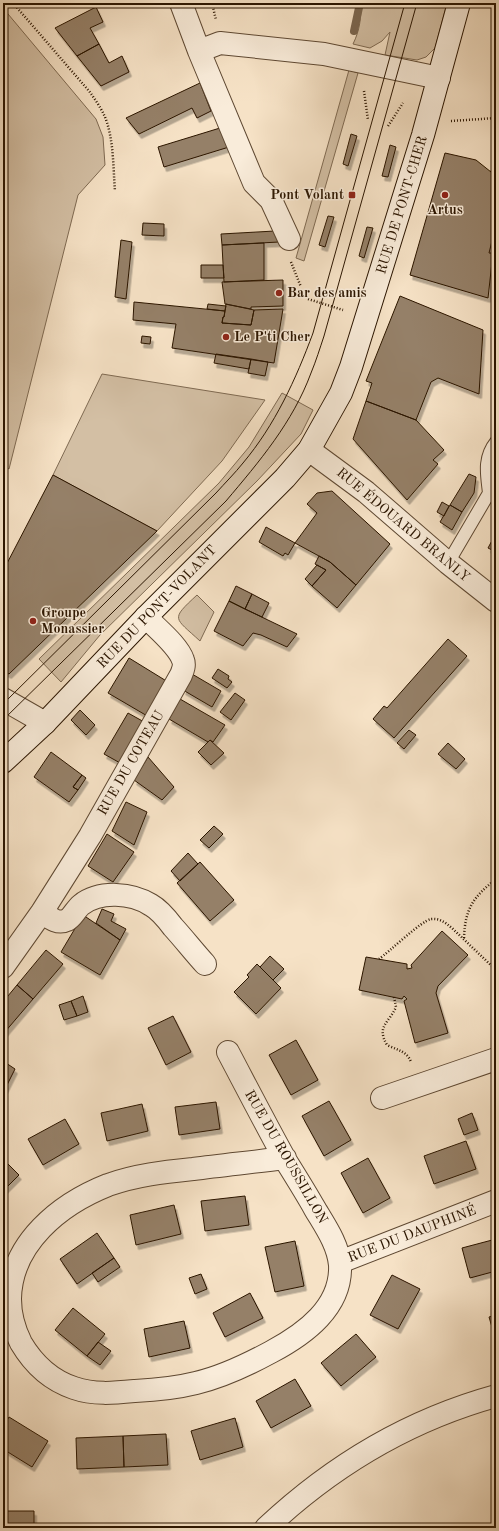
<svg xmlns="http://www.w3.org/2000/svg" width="499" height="1531" font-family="'Old Standard TT',serif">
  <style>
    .green { fill: #d3bfa4; stroke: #7f6a52 }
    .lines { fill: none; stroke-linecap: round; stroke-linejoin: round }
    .stream { stroke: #7b664f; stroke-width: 8 }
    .building { fill: #958067; stroke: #2b1500; filter: url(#shadow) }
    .service-casing { stroke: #5e4832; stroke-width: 14 }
    .minor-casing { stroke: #5e4832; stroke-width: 24 }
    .tertiary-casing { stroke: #5e4832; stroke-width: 24 }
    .secondary-casing { stroke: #2b1500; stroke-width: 24 }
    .path { stroke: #2b1500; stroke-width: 2.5; stroke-dasharray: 1 2; stroke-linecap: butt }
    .service { stroke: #f9ecda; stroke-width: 12 }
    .minor { stroke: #f9ecda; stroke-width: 22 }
    .tertiary { stroke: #f9ecda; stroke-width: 22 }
    .secondary { stroke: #f9ecda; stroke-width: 22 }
    .tram { stroke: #2b1500; stroke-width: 1 }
    .poi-dot { fill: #8f2418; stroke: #f9ecda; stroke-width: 1.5 }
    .labels { text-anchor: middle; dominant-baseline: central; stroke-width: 3; stroke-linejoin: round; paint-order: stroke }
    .poi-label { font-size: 14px; font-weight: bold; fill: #2b1500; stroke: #f9ecda; text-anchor: start }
    .street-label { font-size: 14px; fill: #2b1500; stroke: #f9ecda }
  </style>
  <defs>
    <filter id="shadow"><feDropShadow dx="2.5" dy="4.5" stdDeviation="0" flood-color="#0004"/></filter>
  </defs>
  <rect width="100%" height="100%" fill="#f6e2c6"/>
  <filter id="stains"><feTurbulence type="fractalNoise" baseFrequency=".005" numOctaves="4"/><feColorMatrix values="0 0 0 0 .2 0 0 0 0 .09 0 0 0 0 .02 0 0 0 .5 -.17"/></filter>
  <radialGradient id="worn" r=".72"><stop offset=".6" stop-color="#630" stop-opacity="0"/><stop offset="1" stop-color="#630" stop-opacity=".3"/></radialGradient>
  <path class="green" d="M361 3H447L435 48 426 57 417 60 385 55 390 32 382 41 370 48 353 44C360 30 361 18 361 3Z
    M3 8 96 119 103 137 105 165 78 195 9 469 3 465Z
    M349 70 358 73 304 261 296 258Z
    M102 374 265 400 222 461 157 531 53 475Z
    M282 393 313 410 301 434 257 481 100 635 61 682 39 659 219 483 249 447Z
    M197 595 214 612 200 641C174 617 170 620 197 595Z"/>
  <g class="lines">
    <path class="stream" d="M354 31 360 3"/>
  </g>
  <path class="building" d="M96 7 103 22 90 28 99 44 77 56 55 28Z
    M99 44 109 63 122 56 129 72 101 86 77 56Z
    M200 83 211 111 197 118 192 108 139 134 126 118Z
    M220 128 229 147 164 167 158 147Z
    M351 134 357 136 348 166 343 164Z
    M390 145 396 147 388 177 382 176Z
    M445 153 476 160 496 176V225L489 253H493L488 298 410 275Z
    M328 216 334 217 325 247 319 245Z
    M143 223 164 224V236L142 235Z
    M367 227 373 228 364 258 359 256Z
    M275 231 279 242 222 245 221 234Z
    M121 240 132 242 126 299 115 297Z
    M264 243V280L224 282 222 245Z
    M201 265H223L224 278H201Z
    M283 280V306L251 307V309L225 304 222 282Z
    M400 296 483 330 479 394 438 378 431 382 416 420 366 401 372 383 366 381Z
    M134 302 225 311 224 317H223L222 323 251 325 254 310 283 309 274 363 172 348 176 324 133 320Z
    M208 304 226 306 225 311 207 309Z
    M226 304 254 310 251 325 222 323 223 317H224Z
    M142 336 151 337 150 344 141 343Z
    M216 354 251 359 249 369 214 363Z
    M251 359 268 362 265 376 248 373Z
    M366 401 416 420 444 450 433 460 438 464 407 500 353 439Z
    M469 474 476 477 474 493 462 512 450 505Z
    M53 475 157 531 9 674 3 671V571Z
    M332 491 390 544 356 585 330 562 295 543 317 513 307 504 317 493Z
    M442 502 449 506 444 516 437 512Z
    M450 505 462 512 452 530 440 522Z
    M266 527 295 543 288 555 285 553 283 556 259 542Z
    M495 535 496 536V552L488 548Z
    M319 556 330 562 356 585 337 608 312 586 326 570 315 564Z
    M317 565 326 570 312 586 305 579Z
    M236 586 252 594 245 609 229 601Z
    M252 594 269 603 262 617 245 609Z
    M229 601 245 609 297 634 287 647 261 635 253 633 243 646 214 631Z
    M448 639 467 656 394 738 373 719 384 706 387 708Z
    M129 658 168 682 149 717 108 693Z
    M218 669 229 676 228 679 232 682 227 688 212 678Z
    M192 674 221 691 212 707 183 690Z
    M235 693 245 700 231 720 220 712Z
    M180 699 225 725 213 742 210 740 208 742 169 719Z
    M80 710 95 725 86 735 71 720Z
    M128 713 146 723 122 764 104 754Z
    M409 730 416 735 404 749 397 743Z
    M210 740 224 753 211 765 198 752Z
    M448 743 465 759 456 769 438 754Z
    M51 752 82 775 73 787 78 790 69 802 34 777Z
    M148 757 174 787 162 800 134 780Z
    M82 775 86 778 78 790 73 787Z
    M126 802 147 812 134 845 112 831Z
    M214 826 223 834 209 848 200 840Z
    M107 834 134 852 113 882 88 866Z
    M188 853 198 864 180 881 171 871Z
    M200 862 234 900 210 921 177 883Z
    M102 909 114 914 111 921 126 929 120 940 96 923Z
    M83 915 120 940 100 975 61 952Z
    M442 931 468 955 438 986 436 993 448 1033 415 1043 404 1001 407 999 404 996 402 999 359 990 366 957 407 964V969L412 968 411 965Z
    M46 950 63 964 33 999 17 985Z
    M270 956 284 969 273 980 260 967Z
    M257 964 281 988 256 1014 234 992 249 977 247 975Z
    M17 985 33 999 4 1033 3 1002Z
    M83 996 88 1012 77 1016 71 1001Z
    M71 1001 77 1016 64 1020 59 1005Z
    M173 1016 191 1052 166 1065 148 1028Z
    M296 1040 318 1080 291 1095 269 1055Z
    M3 1061 15 1069 5 1089 3 1087Z
    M329 1101 351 1140 324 1156 302 1116Z
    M216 1102 220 1129 179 1135 175 1107Z
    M142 1104 148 1131 107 1141 101 1113Z
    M472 1113 478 1130 464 1135 458 1119Z
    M65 1119 79 1144 43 1165 28 1139Z
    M466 1141 476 1169 434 1184 424 1156Z
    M368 1158 390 1198 363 1213 341 1173Z
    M3 1159 19 1175 3 1191Z
    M245 1196 249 1225 205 1231 201 1201Z
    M174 1205 181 1234 136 1245 130 1215Z
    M97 1233 114 1258 77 1284 60 1259Z
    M496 1239V1271L470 1278 462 1248Z
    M295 1241 304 1286 275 1292 265 1247Z
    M114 1258 120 1267 98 1282 92 1273Z
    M201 1274 207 1289 195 1294 189 1278Z
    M392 1275 420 1289 398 1329 370 1315Z
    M250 1293 263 1318 225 1337 213 1313Z
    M73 1308 105 1334 87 1356 55 1330Z
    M496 1315V1341L489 1317Z
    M184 1321 190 1348 149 1357 144 1329Z
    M356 1334 376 1357 341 1386 321 1363Z
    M98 1342 111 1351 100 1365 87 1356Z
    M295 1379 311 1406 271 1428 256 1401Z
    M9 1417 48 1441 32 1467 3 1449V1427Z
    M235 1418 243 1447 200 1460 191 1431Z
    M166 1434 168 1465 124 1467 123 1436Z
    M123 1436 124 1467 77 1469 76 1438Z
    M3 1511H34V1528H3Z"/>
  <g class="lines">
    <defs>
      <path id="service" d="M495 497 489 493C487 475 483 458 496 442
        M448 563 489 493"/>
      <path id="minor" d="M181 3 199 51 254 183 271 200 289 239
        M199 51 220 43 324 54 439 78
        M42 912C49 917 57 925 67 920 72 918 76 909 81 905 100 890 132 893 151 905 160 910 167 919 173 927 184 939 194 952 205 964
        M3 967 42 912 90 836 181 675C183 670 185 665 183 660 178 645 156 628 146 617
        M228 1052C247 1088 266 1125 286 1161 296 1177 306 1193 315 1209 325 1226 338 1244 340 1265 342 1307 305 1334 271 1352 247 1365 222 1377 196 1383 176 1388 155 1390 135 1391 114 1393 94 1395 74 1388 50 1380 34 1365 21 1343 14 1329 10 1314 10 1299 11 1243 60 1204 108 1185 136 1175 164 1172 193 1169 224 1165 254 1162 285 1158
        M382 1098 496 1059
        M340 1262 496 1201
        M266 1528C332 1466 409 1420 496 1396"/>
      <path id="tertiary" d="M309 450 366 492 448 563 496 601
        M3 699 45 723"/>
      <path id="secondary" d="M3 762 45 723 146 617 285 478 309 450 341 393 351 367 423 135 459 3"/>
    </defs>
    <use href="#service" class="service-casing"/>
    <use href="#minor" class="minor-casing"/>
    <use href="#tertiary" class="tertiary-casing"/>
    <use href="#secondary" class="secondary-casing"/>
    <path class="path" d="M13 3 89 91C95 99 101 108 105 117 114 140 113 167 115 191
      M212 3 216 20
      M364 91 368 120
      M451 121 496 118
      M388 126 403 103
      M491 172 494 169 496 171
      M291 262 301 287
      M308 299 343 310
      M464 938C465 909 473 897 496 879
      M379 959C389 952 421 921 431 919 440 918 446 923 453 929L496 970
      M394 997 396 1007C389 1023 376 1026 387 1045 397 1050 407 1051 411 1062"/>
    <use href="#service" class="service"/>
    <use href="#minor" class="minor"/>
    <use href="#tertiary" class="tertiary"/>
    <use href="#secondary" class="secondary"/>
    <path class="tram" d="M3 704 216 493C225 483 235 473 243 463 275 425 296 379 313 333L405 3
      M3 720 226 501C259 462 293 422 311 373 316 361 320 348 324 336L417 3"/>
  </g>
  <g class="poi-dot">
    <rect x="348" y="191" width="8" height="8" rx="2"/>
    <circle cx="445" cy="195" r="4"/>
    <circle cx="279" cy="293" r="4"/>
    <circle cx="226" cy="337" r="4"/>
    <circle cx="33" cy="621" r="4"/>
  </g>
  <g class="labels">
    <g class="poi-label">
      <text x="344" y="195" text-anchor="end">Pont Volant</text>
      <text x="445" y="210" text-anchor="middle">Artus</text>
      <text x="287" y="293">Bar des amis</text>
      <text x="234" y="337">Le P'ti Cher</text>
      <text x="41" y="613">Groupe<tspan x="41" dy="16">Monassier</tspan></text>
    </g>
    <g class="street-label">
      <text transform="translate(402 205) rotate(-73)">RUE DE PONT-CHER</text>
      <text transform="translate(403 525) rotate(40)">RUE ÉDOUARD BRANLY</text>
      <text transform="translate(157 607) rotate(-46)">RUE DU PONT-VOLANT</text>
      <text transform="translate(131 763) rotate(-60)">RUE DU COTEAU</text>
      <text transform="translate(286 1157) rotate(60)">RUE DU ROUSSILLON</text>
      <text transform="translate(412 1234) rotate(-21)">RUE DU DAUPHINÉ</text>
    </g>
  </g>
  <rect width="499" height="1531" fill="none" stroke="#f6e2c6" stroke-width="16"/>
  <rect x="4" y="4" width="491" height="1523" fill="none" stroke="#2b1500" stroke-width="2"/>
  <rect x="8" y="8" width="483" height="1515" fill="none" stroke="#2b1500"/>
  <rect width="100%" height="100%" filter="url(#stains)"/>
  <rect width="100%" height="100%" fill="url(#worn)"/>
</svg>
